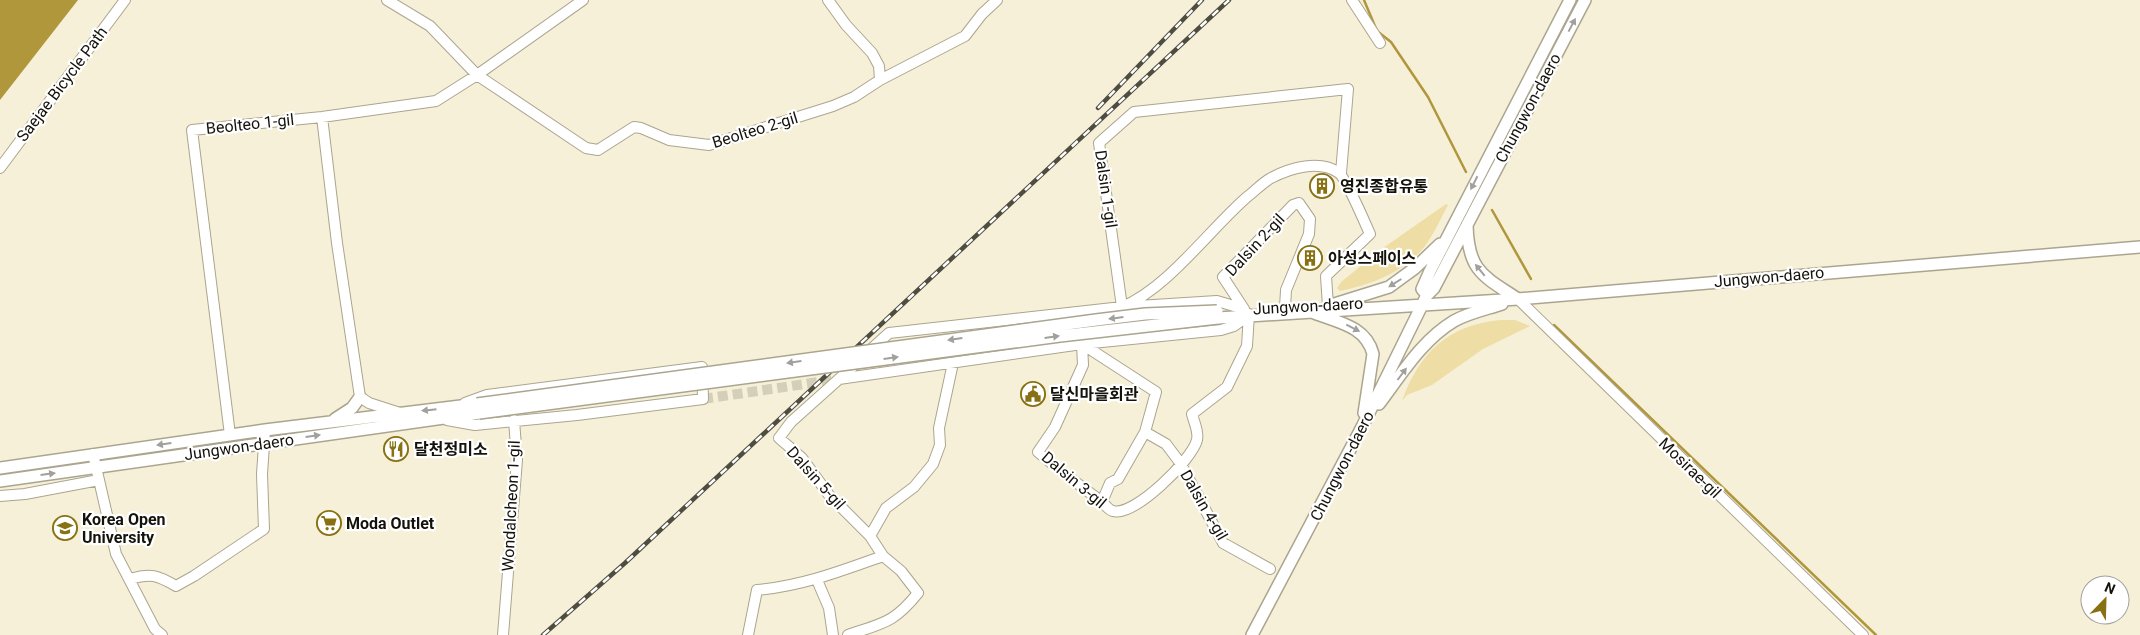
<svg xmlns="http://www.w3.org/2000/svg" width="2140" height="635" font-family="Roboto,'Noto Sans KR',sans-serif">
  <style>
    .green { fill: #eedea5 }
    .water { fill: #b0973b }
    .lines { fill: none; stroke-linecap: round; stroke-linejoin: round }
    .stream { stroke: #b0973b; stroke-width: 2.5 }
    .minor-tunnel { stroke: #d4cfb9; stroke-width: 10; stroke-dasharray: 10 5; stroke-linecap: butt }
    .minor-casing { stroke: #aba58f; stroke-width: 12 }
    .tertiary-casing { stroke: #aba58f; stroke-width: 14 }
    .minor { stroke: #fff; stroke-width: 10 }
    .tertiary { stroke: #fff; stroke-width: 11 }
    .rail-casing { stroke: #4f4c40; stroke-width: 4.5 }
    .rail { stroke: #fff; stroke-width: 2.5; stroke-dasharray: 8; stroke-linecap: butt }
    .tertiary-bridge-casing { stroke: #aba58f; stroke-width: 14; stroke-linecap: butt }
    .tertiary-bridge { stroke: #fff; stroke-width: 11 }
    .oneway { fill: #a1a09d }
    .labels { text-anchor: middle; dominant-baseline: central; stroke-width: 4.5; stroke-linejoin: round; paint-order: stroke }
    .street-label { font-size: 16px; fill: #14120a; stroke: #fff }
    .poi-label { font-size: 16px; font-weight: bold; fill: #14120a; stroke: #fff; text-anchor: start }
  </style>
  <rect width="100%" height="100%" fill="#f6f0d8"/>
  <path class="green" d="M1446 204 1448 205C1441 218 1434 234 1425 246 1405 272 1370 285 1340 291L1337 288 1341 282 1383 248Z
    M1500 320H1515L1530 326 1483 349 1432 385 1407 395 1402 401C1419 353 1448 325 1500 320Z"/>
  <path class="water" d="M0 0H78L0 100Z"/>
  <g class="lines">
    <path class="stream" d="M1364 0 1377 31 1391 42 1428 97 1466 172
      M1492 210 1531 279
      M1554 325 1876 635"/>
    <path class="minor-tunnel" d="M703 399 839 379"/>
    <defs>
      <path id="minor" d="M387 0 430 26 477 75 586 148 598 150 634 127 641 128 669 140 709 145 833 106 854 97 880 80 965 36 982 14 997 0
        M828 0 846 25 872 53 879 66 880 80
        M1352 0 1380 43
        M322 117 337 243 360 397 369 403 400 413
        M0 168 125 0
        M1518 299 1863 635
        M1328 306 1326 276 1370 234C1365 223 1346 178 1339 173 1320 159 1290 168 1271 178 1262 183 1255 191 1247 197 1209 230 1168 288 1122 307L1099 143 1134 112 1348 89 1341 173
        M1244 309 1223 277 1293 205 1299 203 1310 219 1309 234 1286 290 1285 308
        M1082 344 1083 365 1055 427 1038 452C1058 469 1079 485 1101 501 1105 504 1108 510 1113 511 1134 517 1192 460 1197 440 1199 431 1194 423 1192 414L1227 387 1247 346 1249 314
        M1082 344 1156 392 1145 432 1118 479 1110 483 1102 502
        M868 352 889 333 1122 307 1217 301 1244 309
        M858 362 791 422 779 438 802 458 829 495 870 536
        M839 379 1082 344 1221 330 1234 326 1249 315
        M447 420 475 425 577 415 703 399 702 367 487 395 465 403
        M1145 432 1166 444 1181 464 1223 543 1270 569
        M230 435 192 130 322 117 436 101 477 75 583 0
        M99 480 116 554 155 629 162 635
        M0 496 25 494 99 480 93 454
        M130 579C151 573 157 575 176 586L194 576 264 529 262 474 265 430
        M817 580 829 608 833 635
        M503 635 517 460 514 420
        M748 635 757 590C802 586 841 571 883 556L870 536 886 508 914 487 933 464 940 445 939 428 953 363
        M848 635C883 623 894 623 918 593L901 571 883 556"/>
      <path id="tertiary" d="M1467 225C1468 271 1483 276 1518 299
        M1427 295 1422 289 1430 271 1570 0
        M1328 306 1389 287 1415 268 1440 244
        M1314 313C1337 322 1366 326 1373 354L1364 413
        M1218 318 1518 299 2140 247
        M1379 404C1401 375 1422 340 1454 321 1468 313 1487 309 1502 304
        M335 419 352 408 360 397
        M0 468 265 430 477 404
        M0 481 479 413
        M1252 635 1362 427 1427 295 1434 288 1585 0"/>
    </defs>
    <use href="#minor" class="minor-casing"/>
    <use href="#tertiary" class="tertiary-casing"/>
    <use href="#minor" class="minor"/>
    <use href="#tertiary" class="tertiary"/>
    <defs>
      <path id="rail" d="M1098 108 1202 0
        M543 635 625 563 1229 0"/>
    </defs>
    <use href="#rail" class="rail-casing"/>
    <use href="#rail" class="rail"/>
    <defs>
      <path id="tertiary-bridge" d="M477 404 1096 320 1145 314 1217 311
        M479 413 1060 336 1218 318"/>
    </defs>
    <use href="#tertiary-bridge" class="tertiary-bridge-casing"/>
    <use href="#tertiary-bridge" class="tertiary-bridge"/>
  </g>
  <defs><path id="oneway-solid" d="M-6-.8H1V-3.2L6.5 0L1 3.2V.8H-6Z" transform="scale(1.25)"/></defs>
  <g class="oneway">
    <use href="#oneway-solid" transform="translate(1572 25) rotate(-62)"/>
    <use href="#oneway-solid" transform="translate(1474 183) rotate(117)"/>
    <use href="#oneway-solid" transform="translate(1480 270) rotate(-129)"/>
    <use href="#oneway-solid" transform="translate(1395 283) rotate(148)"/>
    <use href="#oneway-solid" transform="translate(1116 318) rotate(173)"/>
    <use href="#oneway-solid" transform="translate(1353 328) rotate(27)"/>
    <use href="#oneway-solid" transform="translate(1052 337) rotate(-8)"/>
    <use href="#oneway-solid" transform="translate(955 339) rotate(172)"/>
    <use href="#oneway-solid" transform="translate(891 358) rotate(-8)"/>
    <use href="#oneway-solid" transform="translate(794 362) rotate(172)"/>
    <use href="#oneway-solid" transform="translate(1402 374) rotate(-53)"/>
    <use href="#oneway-solid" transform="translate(429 410) rotate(174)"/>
    <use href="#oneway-solid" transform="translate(313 436) rotate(-8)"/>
    <use href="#oneway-solid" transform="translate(164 444) rotate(172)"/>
    <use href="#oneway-solid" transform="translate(48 474) rotate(-7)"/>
  </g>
  <defs>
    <symbol id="building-ring" viewBox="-11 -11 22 22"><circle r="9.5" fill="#fff" stroke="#887113" stroke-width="1.5"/><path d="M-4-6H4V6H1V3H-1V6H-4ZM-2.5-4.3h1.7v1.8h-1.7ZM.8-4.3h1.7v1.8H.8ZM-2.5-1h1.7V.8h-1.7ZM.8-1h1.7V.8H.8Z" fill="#887113"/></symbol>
    <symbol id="civic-ring" viewBox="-11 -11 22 22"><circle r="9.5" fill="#fff" stroke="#887113" stroke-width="1.5"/><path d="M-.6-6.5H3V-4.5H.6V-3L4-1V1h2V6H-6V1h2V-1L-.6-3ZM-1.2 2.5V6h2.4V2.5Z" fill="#887113"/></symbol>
    <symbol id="restaurant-ring" viewBox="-11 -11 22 22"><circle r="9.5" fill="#fff" stroke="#887113" stroke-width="1.5"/><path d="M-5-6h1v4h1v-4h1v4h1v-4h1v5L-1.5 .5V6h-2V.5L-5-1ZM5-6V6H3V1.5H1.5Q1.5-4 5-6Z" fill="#887113"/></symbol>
    <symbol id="supermarket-ring" viewBox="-11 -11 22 22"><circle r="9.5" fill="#fff" stroke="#887113" stroke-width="1.5"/><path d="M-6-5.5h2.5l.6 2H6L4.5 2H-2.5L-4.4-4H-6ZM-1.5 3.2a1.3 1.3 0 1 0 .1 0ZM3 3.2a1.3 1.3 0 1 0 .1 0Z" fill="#887113"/></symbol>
    <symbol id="university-ring" viewBox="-11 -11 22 22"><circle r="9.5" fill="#fff" stroke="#887113" stroke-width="1.5"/><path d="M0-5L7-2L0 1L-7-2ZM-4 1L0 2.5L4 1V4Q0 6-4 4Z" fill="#887113"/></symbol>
  </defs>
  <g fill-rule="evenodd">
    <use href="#building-ring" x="1308" y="172" width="28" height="28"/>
    <use href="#building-ring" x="1296" y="244" width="28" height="28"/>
    <use href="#civic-ring" x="1019" y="380" width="28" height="28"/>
    <use href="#restaurant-ring" x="382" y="435" width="28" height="28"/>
    <use href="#supermarket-ring" x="315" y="509" width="28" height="28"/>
    <use href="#university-ring" x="51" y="514" width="28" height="28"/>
  </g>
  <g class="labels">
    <g class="street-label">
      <text transform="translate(62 84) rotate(-53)">Saejae Bicycle Path</text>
      <text transform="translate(1528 108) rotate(-62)">Chungwon-daero</text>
      <text transform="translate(250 124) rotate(-6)">Beolteo 1-gil</text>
      <text transform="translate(755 130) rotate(-17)">Beolteo 2-gil</text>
      <text transform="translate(1106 189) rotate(82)">Dalsin 1-gil</text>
      <text transform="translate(1255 245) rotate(-47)">Dalsin 2-gil</text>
      <text transform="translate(1769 277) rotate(-5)">Jungwon-daero</text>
      <text transform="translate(1308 306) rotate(-3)">Jungwon-daero</text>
      <text transform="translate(239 447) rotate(-8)">Jungwon-daero</text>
      <text transform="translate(1342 466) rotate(-63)">Chungwon-daero</text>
      <text transform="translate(1690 468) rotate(44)">Mosirae-gil</text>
      <text transform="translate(816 478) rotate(48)">Dalsin 5-gil</text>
      <text transform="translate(1074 480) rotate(40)">Dalsin 3-gil</text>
      <text transform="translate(1204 505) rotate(60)">Dalsin 4-gil</text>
      <text transform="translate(511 506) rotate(-87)">Wondalcheon 1-gil</text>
    </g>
    <g class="poi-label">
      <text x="1340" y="186">영진종합유통</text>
      <text x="1328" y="258">아성스페이스</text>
      <text x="1050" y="394">달신마을회관</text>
      <text x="414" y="449">달천정미소</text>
      <text x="82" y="519">Korea Open<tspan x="82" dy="18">University</tspan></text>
      <text x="346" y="523">Moda Outlet</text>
    </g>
  </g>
  <g transform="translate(2105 600) rotate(23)"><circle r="24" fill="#ffffff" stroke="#a1a09d"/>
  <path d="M0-4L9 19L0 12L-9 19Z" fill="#887113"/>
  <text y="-8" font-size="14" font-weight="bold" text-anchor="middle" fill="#14120a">N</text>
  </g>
</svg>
